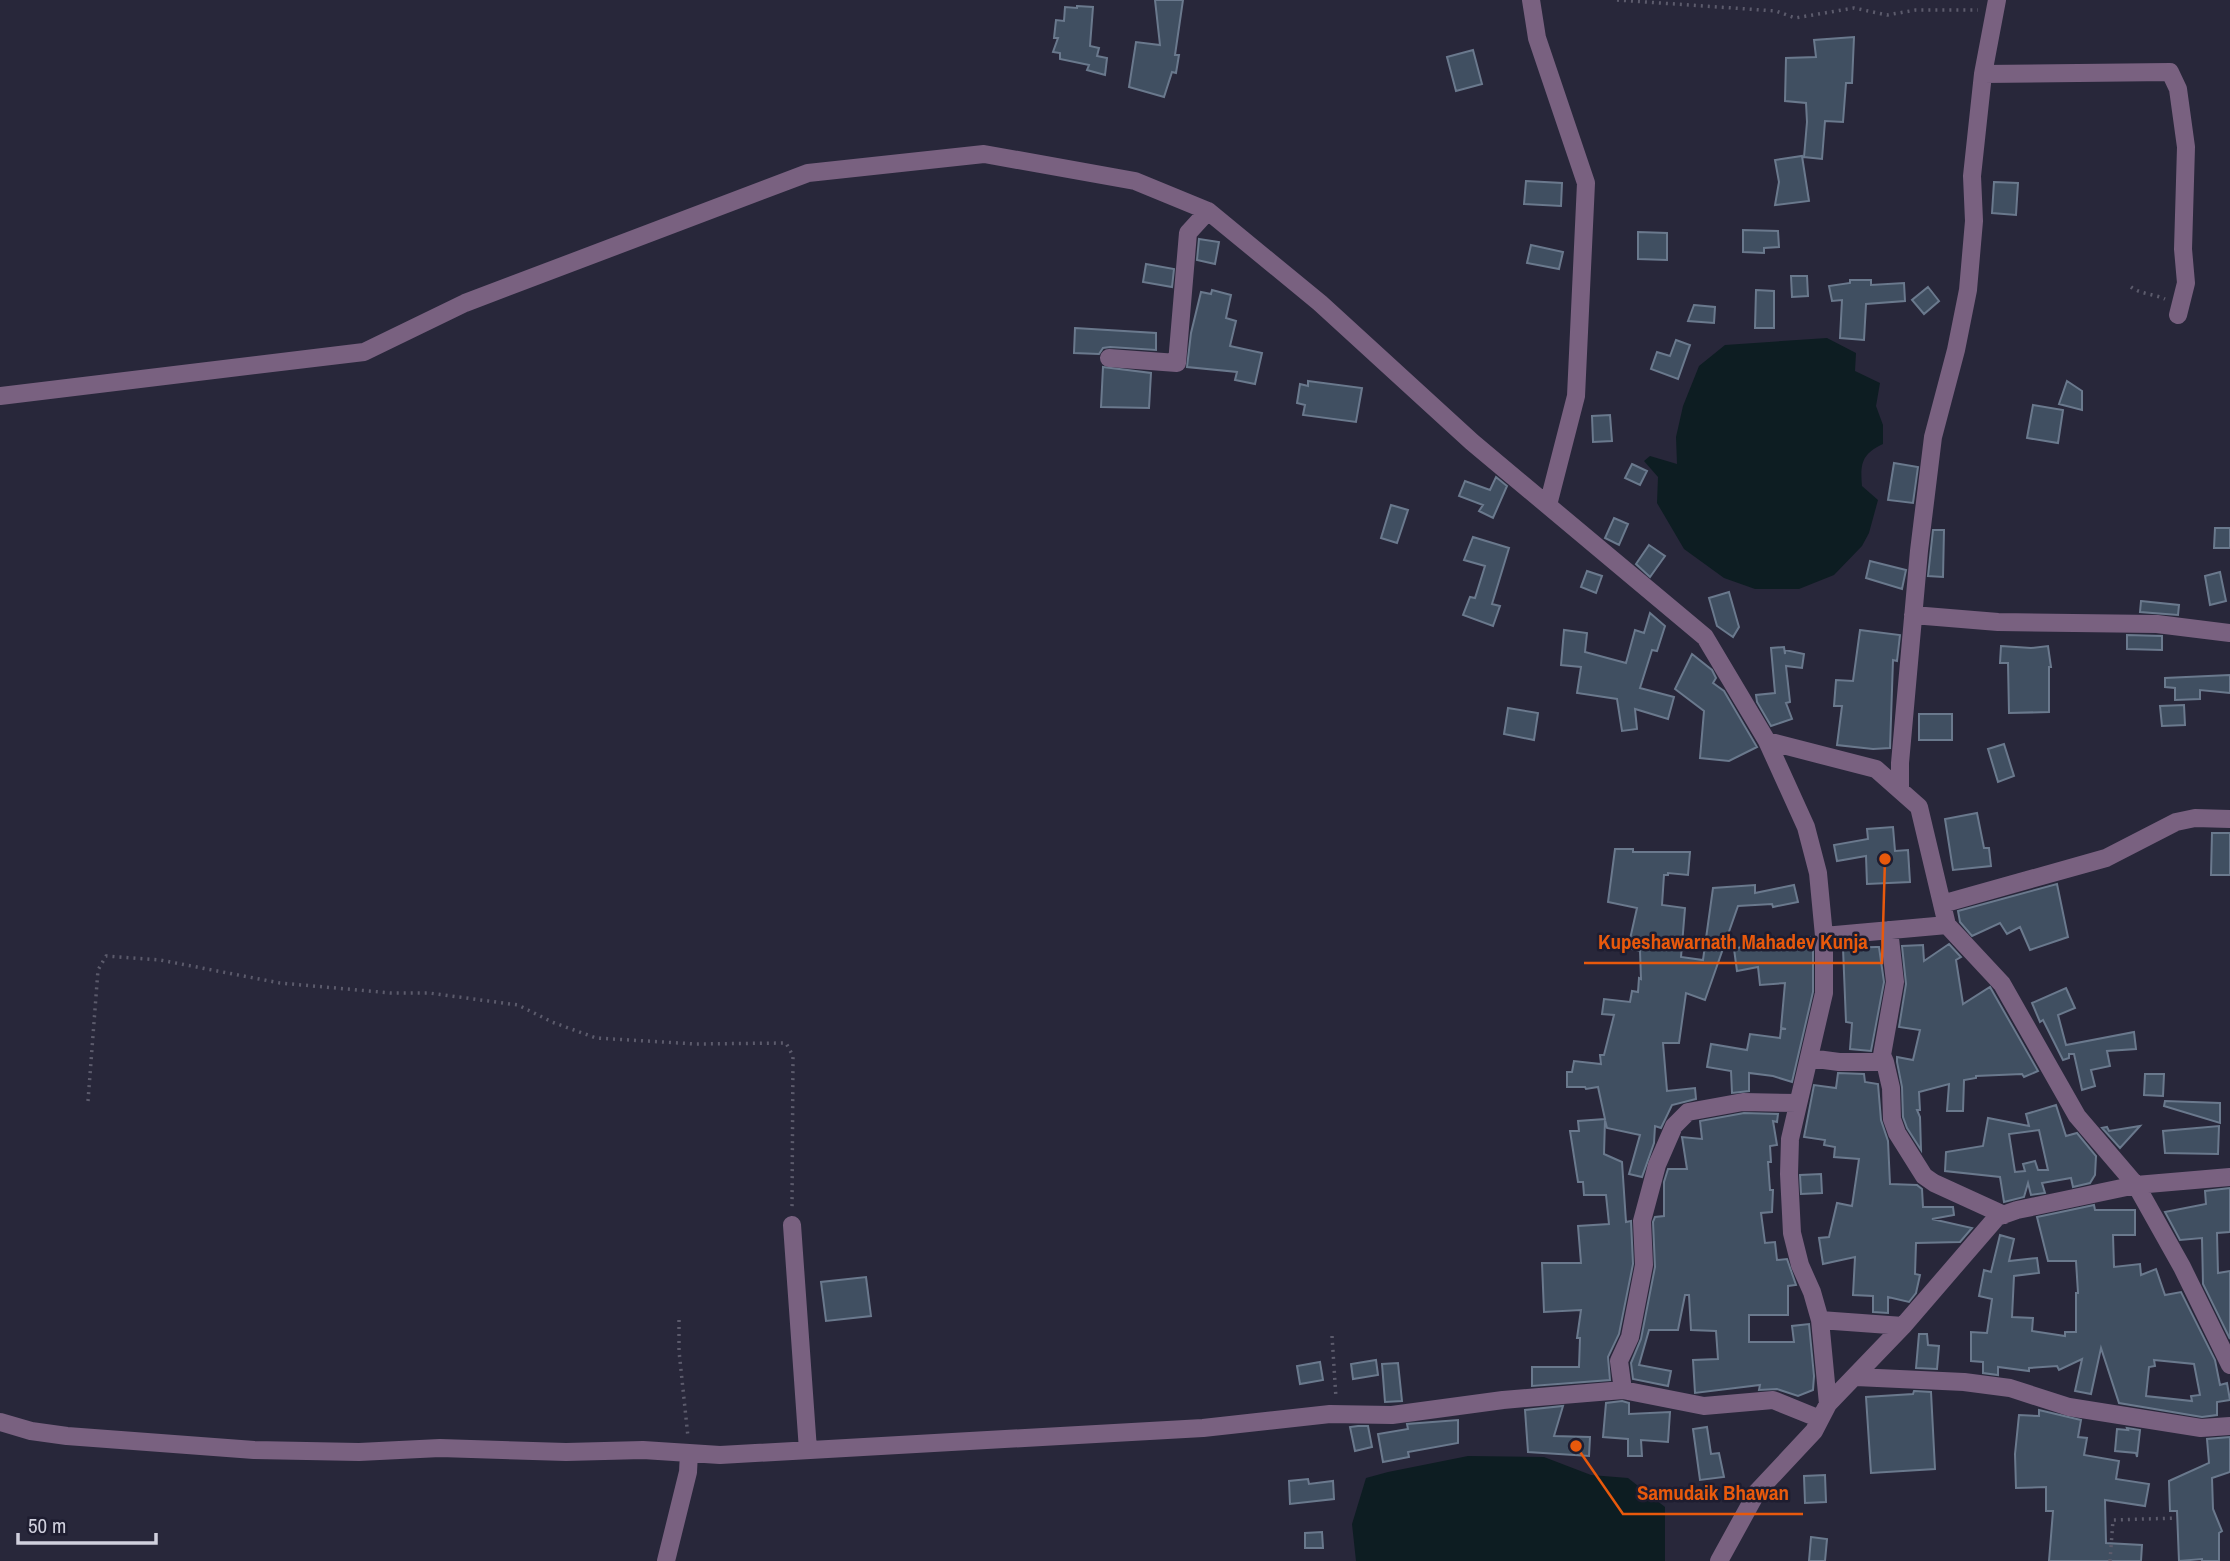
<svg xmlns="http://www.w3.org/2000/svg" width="2230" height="1561" font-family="'Archivo Narrow',sans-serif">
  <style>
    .water { fill: #0d1d22 }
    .building { fill: #404f61; stroke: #6a798d; stroke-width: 2; fill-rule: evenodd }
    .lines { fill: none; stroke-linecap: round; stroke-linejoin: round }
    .path { stroke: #5c5b6c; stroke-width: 3.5; stroke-dasharray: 2 5; stroke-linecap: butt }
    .minor { stroke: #796180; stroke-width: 18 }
    .leader { fill: none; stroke: #e8590c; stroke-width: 2.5 }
    .callout-dot { fill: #e8590c; stroke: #1e1d30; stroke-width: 2.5 }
    .callout-label { font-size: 21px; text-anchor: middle; font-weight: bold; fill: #e8590c; stroke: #1e1d30; stroke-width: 5; stroke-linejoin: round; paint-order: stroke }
  </style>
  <rect width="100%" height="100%" fill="#28273a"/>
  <path class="water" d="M1827 338 1856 353 1855 371 1880 383 1876 406 1883 425V444C1862 454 1860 463 1862 486L1878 500 1869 533 1862 546 1834 575 1799 589H1755L1724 578 1684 549 1657 503 1658 477 1644 461 1650 456 1677 464 1676 437 1683 406 1699 366 1725 345Z
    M1468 1456 1544 1457 1591 1475 1628 1478 1665 1507V1561H1356L1352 1524 1366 1478 1388 1472Z"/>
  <path class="building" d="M1155 0H1183L1175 55H1179L1176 73 1172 72 1164 97 1129 87 1136 42 1160 45Z
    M1077 6 1093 7 1090 46 1099 48 1097 56 1107 58 1105 75 1087 70 1089 65 1060 59V53L1053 52 1058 38H1054L1056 20 1064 21 1065 7 1077 8Z
    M1854 37 1852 83H1846L1843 122 1825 121 1822 159 1804 157 1807 122 1806 103 1785 101 1786 58 1816 57 1814 40Z
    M1473 50 1482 84 1456 91 1447 57Z
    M1802 156 1809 201 1775 205 1779 182 1775 160Z
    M1526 181 1562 183 1561 206 1524 204Z
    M1994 182 2018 183 2016 215 1992 213Z
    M1743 230 1778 231 1779 247 1764 248V253L1743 252Z
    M1638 232 1667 233V260L1638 259Z
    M1199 239 1219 242 1215 264 1197 260Z
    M1531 245 1563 252 1559 269 1527 263Z
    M1146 264 1174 269 1172 287 1143 282Z
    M1791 276H1807L1808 296 1792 297Z
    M1850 280H1871V285L1904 283 1905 301 1866 304 1864 340 1840 338 1842 300 1832 301 1829 286 1850 283Z
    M1928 287 1939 301 1924 314 1912 300Z
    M1212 290 1231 295 1226 318 1236 321 1230 346 1262 353 1255 384 1235 380 1237 372 1187 367 1191 333 1201 292 1211 294Z
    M1756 290 1774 291V328H1755Z
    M1694 305 1715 307 1714 323 1688 321Z
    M1075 328 1156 333V350L1110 347 1103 348 1099 354 1074 353Z
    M1676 340 1690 345 1678 379 1651 369 1657 352 1670 356Z
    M1103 367 1151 373 1149 408 1101 407Z
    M1308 381 1362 388 1356 422 1303 415 1305 405 1297 403 1300 384 1308 386Z
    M2067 381 2082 391V410L2059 404Z
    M2033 405 2063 410 2058 443 2027 438Z
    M1610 415 1612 441 1593 442 1592 416Z
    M1894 463 1918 467 1913 503 1888 500Z
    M1632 464 1647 471 1640 485 1625 478Z
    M1496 477 1507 486 1493 518 1479 511 1483 505 1459 496 1465 481 1490 490Z
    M1391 505 1408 510 1397 543 1381 538Z
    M1614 518 1628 524 1619 545 1605 538Z
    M2215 528H2230V548H2214Z
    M1933 530H1944L1943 577 1928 576Z
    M1473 537 1509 548 1492 604 1500 606 1493 626 1463 615 1470 597 1475 598 1485 566 1464 560Z
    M1649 545 1665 556 1650 577 1636 564Z
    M1870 561 1906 570 1902 589 1866 578Z
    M1587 571 1602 576 1596 593 1581 587Z
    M2220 572 2226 601 2210 605 2205 576Z
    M1729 592 1739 627 1733 637 1717 626 1709 598Z
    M2141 601 2179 605 2178 615 2140 612Z
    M1650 613 1665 626 1657 651 1652 650 1640 688 1674 697 1668 719 1635 709 1637 729 1622 731 1617 699 1577 693 1581 667 1561 665 1564 630 1587 633 1585 652 1626 663 1635 630 1644 633Z
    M1860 630 1900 635 1897 661 1893 660 1890 748 1873 749 1837 745 1842 706H1834L1836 680 1853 681Z
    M2127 635 2162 636V650L2127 649Z
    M2001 646 2031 648 2048 646 2051 667H2049V712L2009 713 2008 663H2000Z
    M1784 647 1785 654V650L1804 654 1802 668 1786 666 1790 702 1786 703 1792 719 1771 726 1757 702 1756 695 1775 693 1771 648Z
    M1692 654 1712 670 1716 678 1713 683 1724 691 1757 747 1729 761 1700 758 1704 711 1675 689Z
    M2230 675V693L2200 690V699L2175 700V688L2165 687V678Z
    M2184 705 2185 725 2162 726 2160 706Z
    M1508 708 1538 713 1534 740 1504 734Z
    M1919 714H1952V740H1919Z
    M2004 744 2014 776 1998 782 1988 749Z
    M1977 813 1984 848H1989L1991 866 1953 870 1945 819Z
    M1893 827 1895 851 1908 850 1910 882 1867 884 1866 856 1837 861 1834 845 1868 839 1867 829Z
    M2212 833H2230V875H2211Z
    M1615 849H1633V852H1690L1688 875 1668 873V875H1664L1662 905 1685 908 1681 957 1703 960 1713 888 1755 885V893L1794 885 1798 902 1773 907 1772 904 1738 906 1705 1000 1686 993 1679 1043H1663L1667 1091 1695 1088 1696 1099 1672 1105 1661 1128 1655 1126 1654 1143 1642 1177 1629 1174 1640 1135 1607 1128 1605 1120 1604 1154 1622 1162 1626 1222 1631 1221 1633 1264 1619 1334 1608 1357 1610 1380 1532 1386V1367H1579L1580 1338H1577L1581 1310 1544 1312 1542 1263H1581L1578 1226 1609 1224 1606 1195H1584L1583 1182H1578L1570 1131H1579L1578 1121 1605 1119 1598 1087 1586 1089 1585 1087H1567V1072H1572L1574 1061 1601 1064 1600 1055H1604L1614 1015 1602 1014 1604 999 1630 1002 1632 991 1638 992 1639 978 1641 979 1640 951 1628 948 1637 908 1608 902Z
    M2057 884 2068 937 2030 950 2020 927 2007 934 2000 923 1972 936 1960 922 1958 911Z
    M1813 937V992L1792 1082 1773 1076 1749 1073V1091L1732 1093 1731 1071 1707 1067 1711 1044 1747 1050 1750 1034 1780 1038 1781 1029H1786L1781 1028 1785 983 1760 985 1758 967 1737 971 1734 949 1775 938 1777 942Z
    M1949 944 1961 957 1956 960 1963 1004 1990 987 2038 1071 2024 1077 2022 1074 1976 1076V1078L1964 1080 1963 1111H1947L1949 1084 1919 1092 1920 1110H1917L1920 1117 1921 1150 1907 1128 1903 1117 1902 1087 1897 1062V1057L1913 1060 1920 1030 1899 1027 1906 984 1902 946 1923 945 1924 961Z
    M1876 947H1879L1884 982 1871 1051 1850 1049 1852 1023 1846 1022 1843 948Z
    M2066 988 2075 1008 2058 1015 2066 1045 2134 1032 2136 1049 2107 1051 2110 1066 2091 1070 2095 1086 2082 1090 2074 1054H2069V1058L2063 1060 2043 1020 2040 1022 2032 1003Z
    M1838 1073 1864 1074 1865 1082 1878 1084 1881 1120 1888 1141 1890 1184 1917 1185 1922 1189 1923 1207H1953L1954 1215 1932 1219 1972 1228 1960 1242 1916 1243 1915 1274 1920 1275 1916 1293 1909 1302 1888 1297V1313L1873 1312V1296L1853 1295 1855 1257 1823 1264 1819 1238 1829 1237 1837 1203 1852 1206 1859 1159 1834 1157 1835 1147 1824 1145 1825 1140 1804 1137 1814 1085 1836 1088Z
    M2145 1074H2164L2163 1096 2144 1095Z
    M2165 1101 2220 1103V1123L2164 1106Z
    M2056 1105 2066 1136 2077 1133 2096 1156 2095 1175 2090 1183 2073 1187 2071 1178 2042 1183 2045 1193 2031 1195 2028 1183 2024 1197 2004 1202 2000 1177 1945 1171 1946 1152 1983 1146 1988 1118 2029 1126 2026 1114ZM2039 1130 2048 1170H2038L2035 1161 2023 1164 2025 1171 2015 1172 2009 1134Z
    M1744 1113 1778 1114 1777 1122 1773 1121 1777 1145 1770 1146 1771 1162H1768L1770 1190H1773L1772 1212 1761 1213 1765 1243 1775 1242 1777 1260 1787 1259 1796 1285 1788 1286V1315H1749V1342H1794L1792 1326 1809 1324 1814 1376 1813 1390 1798 1396 1777 1389 1759 1390 1760 1385 1695 1393 1693 1360 1718 1359 1716 1331 1691 1330 1689 1295H1685L1678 1330H1649L1639 1365 1671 1371 1668 1386 1633 1379 1631 1363 1641 1339 1655 1267 1653 1222 1655 1217 1664 1216V1182L1668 1169H1687L1682 1137 1702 1139 1700 1121Z
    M2140 1126 2120 1148 2102 1128 2107 1127 2109 1131Z
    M2219 1126 2218 1154 2165 1153 2163 1131Z
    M1821 1174 1822 1193 1801 1194 1800 1175Z
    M2230 1188V1232L2217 1233 2218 1273 2230 1271V1339L2203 1284 2202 1238 2180 1240 2165 1212 2206 1204 2205 1191Z
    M2094 1205 2095 1210H2135V1235H2113L2114 1267 2140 1264 2141 1275 2156 1269 2165 1295 2181 1292 2215 1360 2220 1385 2227 1383 2230 1400 2217 1402V1415L2202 1417 2119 1403 2101 1348 2091 1394 2075 1391 2082 1359 2059 1370 2057 1366 2029 1368V1371L1998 1367V1375L1983 1373V1362L1971 1361V1332L1987 1333 1992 1299 1979 1296 1984 1270 1991 1272 2000 1235 2014 1239 2009 1261 2037 1258 2039 1273 2014 1276 2012 1317 2033 1318 2032 1331 2065 1336V1332H2076V1293H2078L2076 1261H2048L2037 1217ZM2154 1360 2194 1364 2200 1395 2191 1396 2192 1401 2146 1396 2149 1367 2155 1366Z
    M866 1277 871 1316 826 1321 821 1282Z
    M1919 1334H1927L1928 1345 1939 1346 1937 1369 1916 1368Z
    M1376 1360 1378 1375 1353 1379 1351 1364Z
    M1320 1362 1323 1380 1300 1384 1297 1366Z
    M1398 1363 1402 1401 1385 1402 1382 1364Z
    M1914 1391 1931 1392 1935 1469 1871 1473 1866 1397 1913 1394Z
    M1622 1401 1629 1403V1414L1670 1412 1668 1442 1641 1440 1642 1456H1628V1439L1603 1437 1606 1403Z
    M1563 1406 1554 1436 1590 1437 1589 1456 1528 1452 1525 1410Z
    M2039 1410 2081 1420 2078 1437 2087 1438 2084 1455 2119 1461 2116 1479 2149 1484 2145 1506 2105 1500 2106 1543 2142 1545 2141 1561H2049L2053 1511H2046V1487L2016 1488 2015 1454 2019 1415 2039 1416Z
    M1458 1420V1443L1408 1452 1409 1457 1383 1462 1378 1434 1408 1429 1407 1424Z
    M1358 1426H1368L1372 1447 1355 1451 1350 1427Z
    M1707 1427 1711 1454 1719 1453 1724 1477 1700 1480 1693 1429Z
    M2127 1428 2140 1430 2137 1457 2136 1453 2115 1451 2117 1429 2128 1430Z
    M2230 1437V1472L2212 1478 2213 1509 2222 1531 2219 1533V1561H2202V1559L2179 1561 2177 1511H2170L2169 1481 2209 1463 2207 1439Z
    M1825 1475 1826 1502 1805 1503 1804 1476Z
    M1308 1479 1309 1484 1333 1481 1334 1499 1290 1504 1289 1481Z
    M1322 1532 1323 1548H1305V1533Z
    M1811 1537 1827 1539 1825 1561H1809Z"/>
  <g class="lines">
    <path class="path" d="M1617 0 1776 11 1795 18 1854 8 1887 15 1916 10H1978
      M2131 287C2140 294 2154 294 2165 299
      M88 1101 98 970 106 956 160 960 280 983 391 993H429L518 1005 552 1022 596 1038 696 1044 786 1043 793 1056 792 1209
      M679 1320V1351L688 1437
      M1332 1336 1336 1398
      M2110 1561 2113 1520 2177 1518"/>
    <path class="minor" d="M1531 0 1537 38 1586 183 1576 396 1548 505
      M1983 74 2170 72 2178 89 2186 147 2183 249 2186 283 2178 315
      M1109 358 1177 363 1188 233 1208 211
      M0 396 364 352 465 303 808 173 984 154 1135 181 1208 211 1320 303 1472 442 1705 637 1767 741 1876 769 1919 807 1947 925 2002 984 2077 1116 2136 1185 2182 1267 2230 1365
      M1913 615 1998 622 2157 624 2230 633
      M1767 741 1806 827 1818 873 1824 936V993L1790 1139 1789 1174 1792 1233 1800 1265 1812 1292 1820 1320 1828 1404
      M1900 790V763L1919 551 1933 437 1956 350 1968 290 1974 221 1972 176 1983 74 1997 0
      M1942 904 2106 858 2176 822 2195 818 2230 819
      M1824 936 1947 925
      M1809 1058 1839 1062H1885L1891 1088 1892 1119 1897 1133 1924 1176 1934 1183 2004 1215
      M1885 1062 1882 1055 1895 982 1889 930
      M792 1225 808 1450
      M1820 1320 1903 1326
      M1856 1377 1964 1382 2010 1388 2069 1407 2201 1428 2230 1426
      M1623 1390 1619 1361 1630 1337 1644 1265 1642 1221 1657 1165 1674 1126 1688 1112 1743 1102 1797 1103
      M0 1422 31 1431 67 1436 254 1450 359 1452 440 1448 566 1452 643 1450 720 1455 1203 1428 1330 1414 1392 1415 1503 1400 1623 1390 1704 1406 1773 1400 1820 1419
      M666 1561 688 1472 689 1453
      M1719 1561 1757 1492 1814 1431 1828 1404 1903 1326 1997 1217 2017 1210 2136 1185 2230 1177"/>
  </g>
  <path class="leader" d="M1885 859L1882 963H1584M1576 1446L1623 1514H1803"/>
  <g class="callout-dot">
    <circle cx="1885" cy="859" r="7"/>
    <circle cx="1576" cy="1446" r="7"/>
  </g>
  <g class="callout-label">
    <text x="1733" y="949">Kupeshawarnath Mahadev Kunja</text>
    <text x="1713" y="1500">Samudaik Bhawan</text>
  </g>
  <path d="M18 1533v10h138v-10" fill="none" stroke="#d0d0dd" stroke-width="3.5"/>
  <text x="28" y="1533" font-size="21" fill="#d0d0dd" stroke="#1e1d30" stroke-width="5" paint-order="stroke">50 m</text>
</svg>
